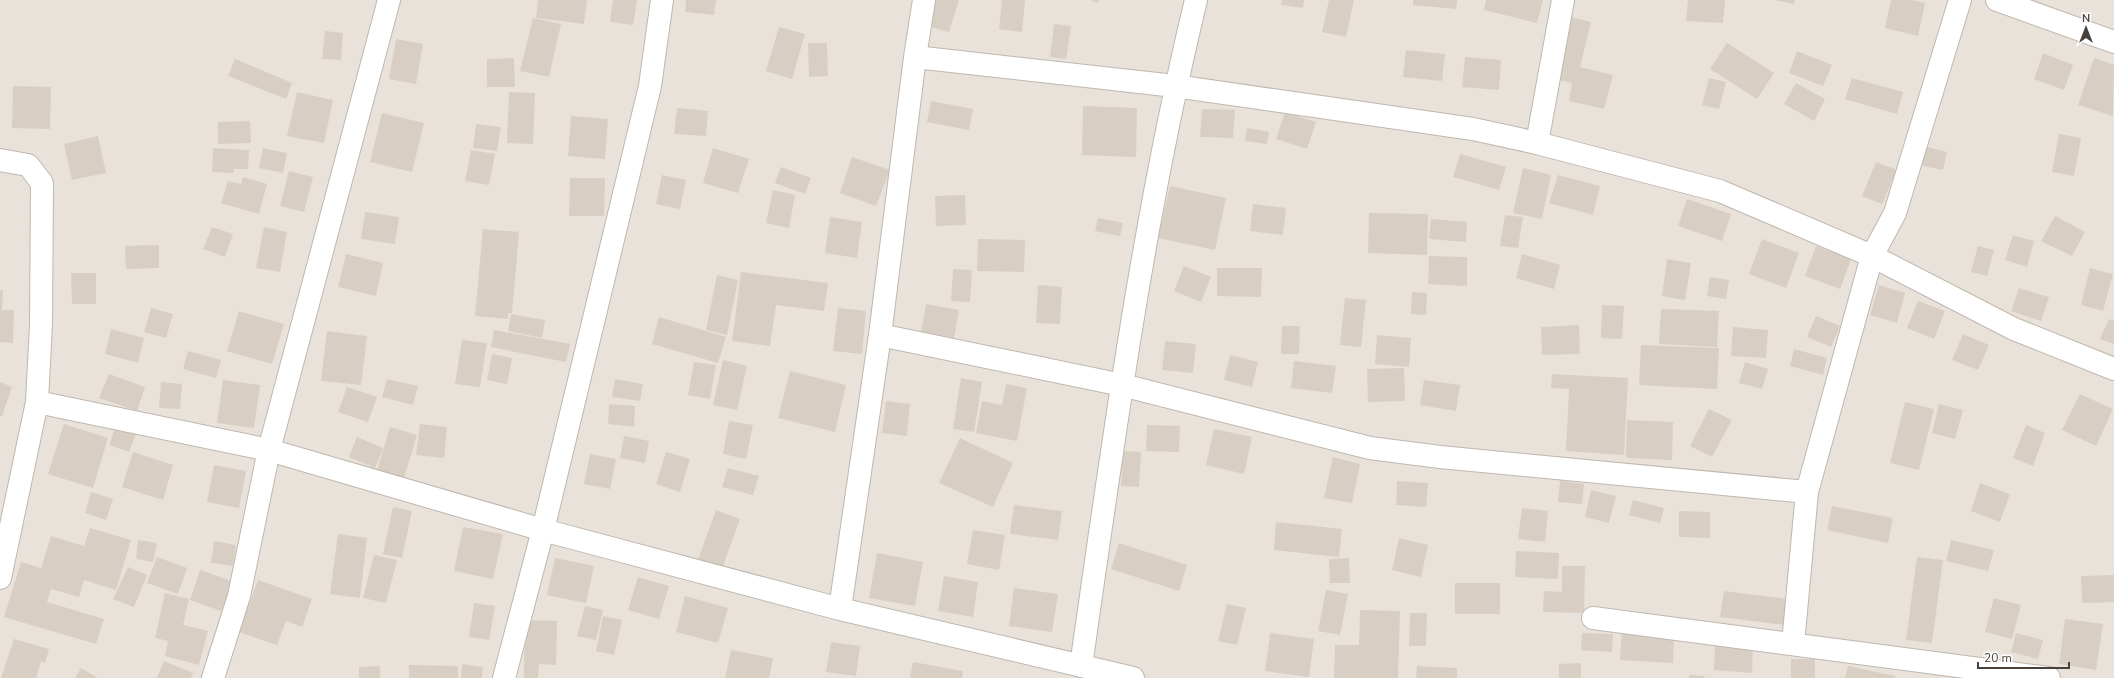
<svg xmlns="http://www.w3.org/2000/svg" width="2114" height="678" font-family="'Nunito Sans',sans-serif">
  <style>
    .residential { fill: #e9e2da }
    .building { fill: #d9cec4 }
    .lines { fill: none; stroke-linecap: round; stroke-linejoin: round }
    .minor-casing { stroke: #c0b7ae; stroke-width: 24 }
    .minor { stroke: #fff; stroke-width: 22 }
  </style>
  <rect width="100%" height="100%" fill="#f5f1ec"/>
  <path class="residential" d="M0 0H2114V678H0Z"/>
  <path class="building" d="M538 0H587L584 24 536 18Z
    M613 0H637L633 25 610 22Z
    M686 0H716L714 15 685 12Z
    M935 0H959L949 32 927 26Z
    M1002 0H1025L1022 32 999 29Z
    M1090 0H1099L1098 3Z
    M1282 0H1304L1303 8 1281 5Z
    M1329 0H1354L1346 37 1322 32Z
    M1413 0H1457L1456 9 1413 5Z
    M1486 0H1543L1537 23 1484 10Z
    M1688 0H1725L1723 23 1686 21Z
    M1774 0H1795L1794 4Z
    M1891 0H1912L1925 3 1918 36 1885 28Z
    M1570 17 1591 22 1580 67 1613 75 1604 109 1569 101 1572 83 1555 79Z
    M533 18 561 24 549 77 520 71Z
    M1054 24 1071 26 1066 59 1050 57Z
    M779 27 805 34 792 79 766 71Z
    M325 31 343 33 341 60 322 59Z
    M396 39 423 44 416 84 389 79Z
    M808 43H827L828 76 809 77Z
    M1727 43 1774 73 1757 99 1710 69Z
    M1406 50 1445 54 1442 81 1403 77Z
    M1797 51 1832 65 1823 86 1789 73Z
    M2043 53 2073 65 2064 90 2034 79Z
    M1465 57 1501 60 1499 90 1462 87Z
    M514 58 515 87H487V59Z
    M2094 58 2114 65 2113 116 2078 105Z
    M235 59 292 83 286 99 228 76Z
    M1709 78 1726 82 1719 109 1702 105Z
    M1852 78 1903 92 1897 114 1845 99Z
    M1796 83 1825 99 1814 121 1784 104Z
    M13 86 51 87 50 129 12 128Z
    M297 92 333 100 324 143 287 136Z
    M509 92 535 93 533 144 507 143Z
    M931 101 973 109 969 130 927 122Z
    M1083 106 1137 108 1136 157 1082 155Z
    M677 108 708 111 706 136 674 134Z
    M1202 109 1235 110 1233 138 1200 137Z
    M1285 112 1316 122 1307 149 1276 139Z
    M382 113 424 123 412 172 370 162Z
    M571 116 608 119 605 159 568 156Z
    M250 121 251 143 218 144V122Z
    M476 124 501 127 497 151 473 148Z
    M1247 128 1269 132 1267 144 1245 141Z
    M2059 134 2081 138 2074 176 2052 172Z
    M98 136 106 173 72 180 64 144Z
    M1923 146 1947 152 1943 170 1918 165Z
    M213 148 249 150 248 169H234L233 173 212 172Z
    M263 148 287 153 283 173 259 168Z
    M713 148 749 159 738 193 703 183Z
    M471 150 495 154 489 185 465 181Z
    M1460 154 1506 167 1499 190 1453 177Z
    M852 157 890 170 876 206 840 193Z
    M1876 162 1897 170 1882 204 1862 196Z
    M781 167 811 178 805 194 775 183Z
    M1523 168 1551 175 1542 219 1513 213Z
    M289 171 313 177 304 212 280 206Z
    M662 175 686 180 680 209 656 204Z
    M1558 175 1600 186 1593 215 1549 203Z
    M243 177 267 184 259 214 221 203 228 181 241 184Z
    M570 178H605L604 216H569Z
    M1170 186 1226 198 1215 250 1158 238Z
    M773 190 795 195 789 228 766 223Z
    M965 195 966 225 936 226 935 196Z
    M1687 199 1731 214 1722 241 1678 226Z
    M1253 204 1286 208 1283 235 1250 231Z
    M365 212 399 217 395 244 361 239Z
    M1369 213 1428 214 1427 255 1368 253Z
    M1505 215 1523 217 1518 248 1500 246Z
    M2055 216 2085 232 2072 256 2041 241Z
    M830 217 862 222 857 258 825 253Z
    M1098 218 1123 223 1120 236 1095 231Z
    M1431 219 1467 222 1466 242 1429 239Z
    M212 227 233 234 225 257 203 249Z
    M264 227 287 232 280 272 256 268Z
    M483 229 519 232 512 313H508V319L475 316Z
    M2013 235 2034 241 2027 267 2005 260Z
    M978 239 1025 240 1024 272 977 271Z
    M1762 239 1799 253 1786 288 1749 274Z
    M159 245V268L126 269 125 246Z
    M1816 246 1851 259 1840 289 1805 276Z
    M1978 246 1994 250 1987 276 1971 272Z
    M346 254 383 263 376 296 338 287Z
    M1522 254 1560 265 1554 289 1516 278Z
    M1429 256 1467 257V286L1428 284Z
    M1667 259 1691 263 1685 300 1662 296Z
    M1184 266 1211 277 1201 302 1174 291Z
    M1217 268H1262L1261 297 1217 296Z
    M2090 268 2113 274 2103 311 2081 305Z
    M953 269 972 270 970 302 951 301Z
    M741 272 828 283 824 311 776 305 770 346 732 341Z
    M71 273H96V304H72Z
    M717 275 738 280 727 335 706 330Z
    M1710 277 1729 280 1726 299 1707 296Z
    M1038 285 1062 287 1060 324 1036 323Z
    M1879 285 1905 293 1897 323 1870 315Z
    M2019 288 2049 297 2041 321 2011 311Z
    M0 290H3L2 310H14L13 343 0 342Z
    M1412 292 1427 293 1426 315 1411 314Z
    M1345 298 1366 300 1361 347 1340 345Z
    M1918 301 1945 311 1934 339 1907 328Z
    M926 304 959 310 954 338 921 332Z
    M1602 305 1624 306 1622 339 1601 338Z
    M151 308 173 314 166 338 144 332Z
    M838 308 866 311 862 354 833 351Z
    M1661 309 1719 311 1717 347 1659 344Z
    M239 311 284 324 272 364 227 351Z
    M511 314 545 320 542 338 508 331Z
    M1816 316 1840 326 1831 347 1807 337Z
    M659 317 726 337 718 363 652 344Z
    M2109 319 2114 321V344L2100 339Z
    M1579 325 1580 354 1542 355 1541 327Z
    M1282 326H1300L1299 354H1281Z
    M1733 327 1768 330 1766 358 1731 356Z
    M111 329 144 338 138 363 105 354Z
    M494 330 570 344 566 362 491 347Z
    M327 331 367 336 361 385 321 381Z
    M1963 334 1989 345 1978 370 1952 360Z
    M1377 335 1411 338 1409 367 1375 364Z
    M462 340 487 343 480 387 455 384Z
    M1165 341 1196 344 1193 373 1162 370Z
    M1641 345 1719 348 1717 389 1639 385Z
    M1794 349 1827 358 1823 375 1790 366Z
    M188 351 221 360 216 378 183 369Z
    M492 354 512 358 507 384 487 380Z
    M1230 355 1258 362 1252 387 1224 380Z
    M723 360 747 366 737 410 713 405Z
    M1294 361 1336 366 1332 393 1291 388Z
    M694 362 716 365 710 399 688 395Z
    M1745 362 1768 369 1762 389 1739 383Z
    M1404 368 1405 401 1368 402 1367 369Z
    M790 371 846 385 835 432 778 418Z
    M109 374 145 387 137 411 99 398Z
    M1552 374 1628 378 1624 455 1566 451 1569 389 1551 388Z
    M961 378 982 382 974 432 953 429Z
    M387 379 418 386 413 405 382 397Z
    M615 379 643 384 640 401 612 397Z
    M223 380 260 385 254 428 217 423Z
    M1424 380 1460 385 1456 411 1420 405Z
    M0 382 12 387 2 416H0Z
    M161 382 182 384 180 409 159 408Z
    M1006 384 1027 388 1017 441 976 433 982 401 1002 405Z
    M347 387 377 397 368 422 338 412Z
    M2080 394 2113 409 2096 446 2062 430Z
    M886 401 910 404 907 436 882 433Z
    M1905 402 1934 409 1919 470 1890 463Z
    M609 404 635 406 634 427 608 424Z
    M1939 404 1963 410 1955 439 1932 433Z
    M1709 409 1732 420 1712 457 1690 446Z
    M1627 420 1673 422 1672 460 1626 458Z
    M729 421 753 425 746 459 723 454Z
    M117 423 137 431 129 452 109 445Z
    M64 424 108 438 93 488 48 474Z
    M420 424 447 427 444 458 416 455Z
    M1147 425 1180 426 1179 452 1146 451Z
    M2026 425 2045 433 2033 466 2013 458Z
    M390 427 417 435 403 481 376 474Z
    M1214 429 1252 437 1244 474 1206 465Z
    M624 436 649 441 645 463 620 458Z
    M357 437 383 448 375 468 349 457Z
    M960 438 1013 463 993 507 939 483Z
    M1123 451 1141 452 1139 487 1121 486Z
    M133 452 173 465 163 500 122 487Z
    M666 452 690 459 680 492 656 484Z
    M590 454 616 459 610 489 584 484Z
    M1333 457 1360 464 1352 503 1324 498Z
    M214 465 246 471 239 508 207 502Z
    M728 468 759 476 753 495 722 487Z
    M1397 481 1428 483 1426 507 1396 505Z
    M1560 481 1584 484 1582 504 1558 502Z
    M1980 483 2010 494 2000 522 1971 511Z
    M1591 490 1616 496 1609 523 1585 517Z
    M91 492 113 499 106 520 85 513Z
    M1633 500 1664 508 1660 523 1629 515Z
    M1014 505 1062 511 1058 540 1010 534Z
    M1832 506 1893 518 1888 543 1827 530Z
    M393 507 412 511 402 558 383 554Z
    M1522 508 1548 511 1545 542 1518 539Z
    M716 510 740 519 722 569 698 560Z
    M1679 511 1710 512V538L1679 537Z
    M1276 522 1342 529 1339 557 1274 550Z
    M463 527 503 534 493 579 454 571Z
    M90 528 131 540 116 590 84 580 79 597 51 589 47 602 104 619 96 644 4 617 21 562 41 568 51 536 84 546Z
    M973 530 1005 535 999 570 967 564Z
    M338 534 367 538 360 598 330 594Z
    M1399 538 1428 545 1421 577 1392 570Z
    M138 540 157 543 153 562 136 559Z
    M1951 540 1994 550 1988 571 1946 561Z
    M214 541 236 545 233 566 211 563Z
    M1119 543 1187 565 1179 591 1111 569Z
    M1516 551 1559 553 1558 579 1515 577Z
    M877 553 923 562 915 606 869 598Z
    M374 555 397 560 386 603 363 598Z
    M157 557 187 568 178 594 147 583Z
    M1917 557 1943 560 1932 643 1906 640Z
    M555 558 594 566 586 603 547 595Z
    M1349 558 1350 583H1330L1329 559Z
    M1562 566H1585L1584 613 1543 612 1544 591 1562 592Z
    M128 567 147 575 134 607 113 599Z
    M200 570 232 581 221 611 190 600Z
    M2114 575V602L2082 603 2081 576Z
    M944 576 978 582 973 617 938 611Z
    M638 577 669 586 659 619 628 610Z
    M258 580 312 599 302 627 286 621 277 645 239 632Z
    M1455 583H1500V614H1455Z
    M1014 588 1058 594 1052 632 1009 626Z
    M1326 590 1348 594 1340 635 1318 631Z
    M1724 591 1788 599 1785 625 1720 617Z
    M165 593 189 599 183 625 208 631 199 665 165 656 168 641 155 638Z
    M685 596 728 608 718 643 676 632Z
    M1994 598 2021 605 2012 639 1985 632Z
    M474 603 495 606 489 640 469 637Z
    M1227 604 1246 608 1237 645 1218 641Z
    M585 606 603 610 596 640 577 636Z
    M1360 610 1400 611 1398 678H1334L1335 645H1359Z
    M1410 613H1427L1426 646H1409Z
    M603 616 622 620 614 655 596 651Z
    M2065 619 2103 624 2096 670 2059 664Z
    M525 620 557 621 556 665 539 664 538 678H524Z
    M1622 630 1674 632 1673 663 1620 660Z
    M1270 633 1314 639 1309 677 1265 671Z
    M1582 633 1613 634 1612 652 1581 650Z
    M2016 633 2043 640 2038 659 2011 652Z
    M14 639 49 649 45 663 41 661 36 678H1Z
    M831 642 860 646 856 676 826 672Z
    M1715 644 1753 646 1752 673 1714 670Z
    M731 650 773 658 769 678H725Z
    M1791 659H1815V678H1791Z
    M164 661 193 673 191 678H157Z
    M913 662 963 671 962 678H910Z
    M1581 663V678H1559V664Z
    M462 664 483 667 482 678H461Z
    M409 665 458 666V678H409Z
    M380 666V678H359V667Z
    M1417 666 1457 668V678H1416Z
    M1848 666 1895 676V678H1845Z
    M81 668 98 678H75Z
    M1689 675 1705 676 1704 678H1689Z"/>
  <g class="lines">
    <defs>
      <path id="minor" d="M1997 0 2114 42
        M915 57 1175 86 1473 129 1537 143 1720 191 1872 256 2014 329 2114 369
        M1537 143 1563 0
        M0 160 28 165 42 183 41 324 37 402 269 450 543 530 840 609 1133 678
        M880 335 1122 385 1370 448 1440 457 1807 492
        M0 578 37 402
        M840 609 880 335 915 57 924 0
        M1593 618 2049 678
        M1793 644 1807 492 1872 256 1895 213 1960 0
        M1081 666C1113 443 1143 219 1196 0
        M213 678 239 596 269 450 389 0
        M504 678 543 530 650 86 662 0"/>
    </defs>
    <use href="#minor" class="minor-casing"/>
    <use href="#minor" class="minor"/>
  </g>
  <g transform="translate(2086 28)" stroke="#ffffff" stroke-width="3" paint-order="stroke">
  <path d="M0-3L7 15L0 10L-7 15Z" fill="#494139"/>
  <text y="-6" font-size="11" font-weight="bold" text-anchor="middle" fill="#494139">N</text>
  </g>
  <path d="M1978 662v6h91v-6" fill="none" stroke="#494139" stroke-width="2"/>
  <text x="1984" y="662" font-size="12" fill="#494139" stroke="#ffffff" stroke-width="3" paint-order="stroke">20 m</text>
</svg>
